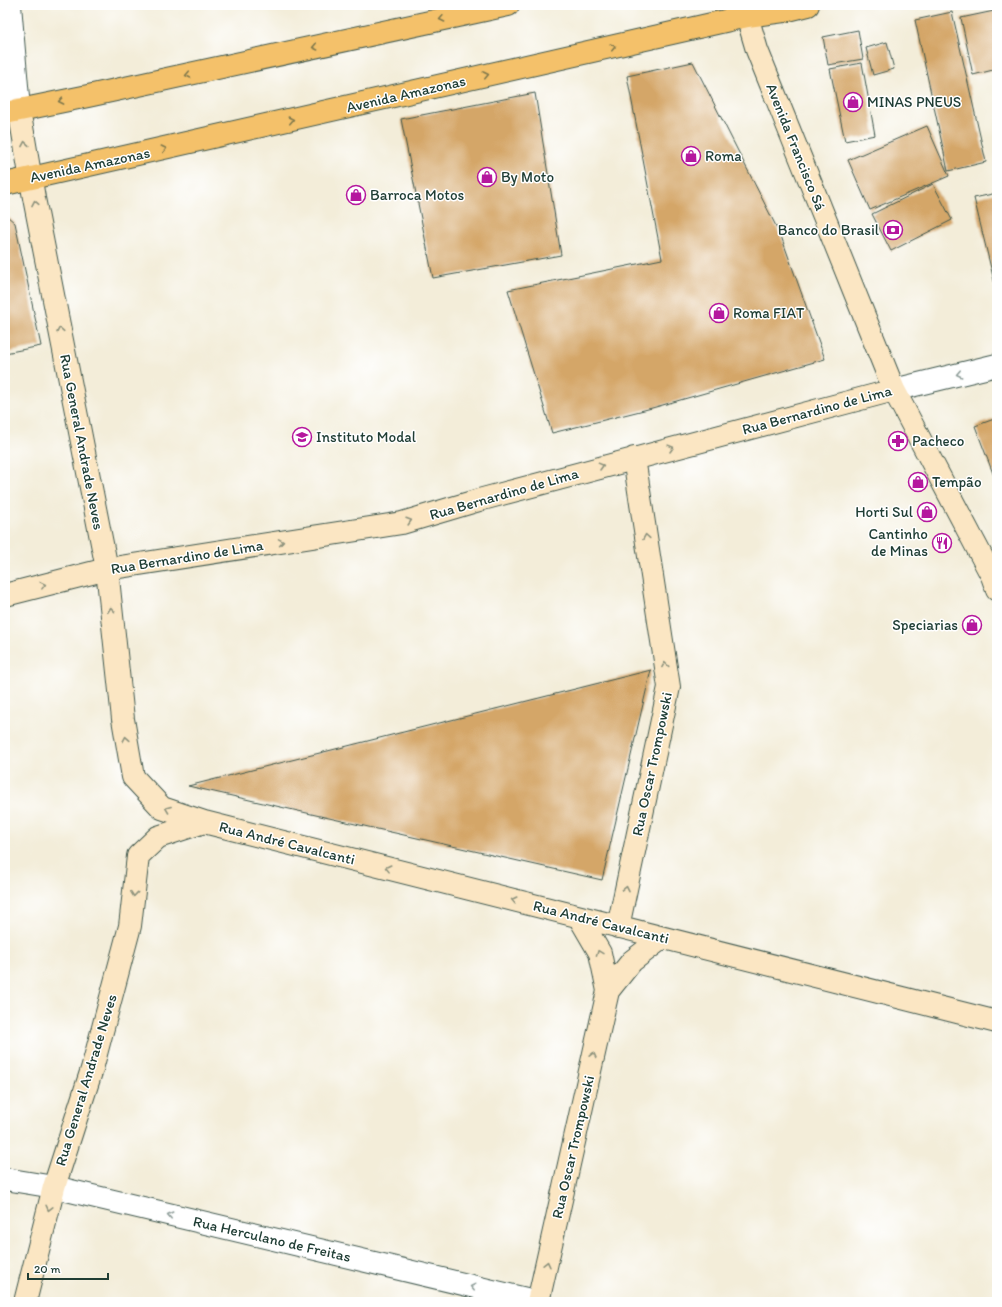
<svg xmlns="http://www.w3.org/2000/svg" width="1002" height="1307" font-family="Itim,sans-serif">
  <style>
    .building { fill: #d4a667 }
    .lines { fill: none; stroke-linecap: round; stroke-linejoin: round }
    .street-casing { stroke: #3f574d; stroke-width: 24 }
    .secondary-casing { stroke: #3f574d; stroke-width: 24 }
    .primary-casing { stroke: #3f574d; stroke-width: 24 }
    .street { stroke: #fff; stroke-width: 22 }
    .secondary { stroke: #fbe6c3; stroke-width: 22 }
    .primary { stroke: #f4c16a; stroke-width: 22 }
    .oneway { stroke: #7f784c }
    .oneway2 { stroke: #8d927c }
    .oneway3 { stroke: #8f9e9a }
    .labels { text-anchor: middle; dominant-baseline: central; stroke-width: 3; stroke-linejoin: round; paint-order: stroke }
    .street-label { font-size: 15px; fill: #1f3d34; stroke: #fff }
    .poi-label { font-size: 15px; fill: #1f3d34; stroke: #fff; text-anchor: start }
  </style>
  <rect width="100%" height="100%" fill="#fff"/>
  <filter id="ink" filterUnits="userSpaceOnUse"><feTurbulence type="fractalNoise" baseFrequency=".025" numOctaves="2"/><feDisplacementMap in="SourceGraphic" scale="8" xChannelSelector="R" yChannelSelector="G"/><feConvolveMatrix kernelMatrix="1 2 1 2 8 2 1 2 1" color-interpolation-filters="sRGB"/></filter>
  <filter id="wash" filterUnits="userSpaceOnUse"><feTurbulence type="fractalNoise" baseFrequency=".012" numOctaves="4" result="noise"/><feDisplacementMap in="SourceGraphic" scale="16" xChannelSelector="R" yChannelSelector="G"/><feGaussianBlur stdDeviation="0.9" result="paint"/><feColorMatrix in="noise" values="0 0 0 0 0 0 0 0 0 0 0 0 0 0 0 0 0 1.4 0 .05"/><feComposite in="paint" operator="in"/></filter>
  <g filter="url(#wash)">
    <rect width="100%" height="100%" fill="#f3edd9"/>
    <g id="blocks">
      <path class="building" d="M994 11 997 27V69L973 75 961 18Z
        M952 12 986 162 948 171 915 20Z
        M858 30 863 59 828 65 823 37Z
        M887 42 894 69 873 75 866 48Z
        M693 62 781 236 825 359 652 408 552 433 508 290 662 259 627 76Z
        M862 63 875 135 845 141 830 69Z
        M535 93 561 255 433 278 401 119Z
        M927 126 949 176 870 210 848 160Z
        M933 184 952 220 891 251 872 214Z
        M997 193V288L996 289 974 198Z
        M7 216 15 223 41 346 5 353V217Z
        M997 418V484L975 426Z
        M651 670 602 880 188 786Z"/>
    </g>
  </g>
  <g filter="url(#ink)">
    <use href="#blocks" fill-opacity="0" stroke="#3f574d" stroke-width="1"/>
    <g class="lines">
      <defs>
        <path id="street" d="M10 5 19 109
          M894 390 997 365
          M5 1179 54 1187 539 1302"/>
        <path id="secondary" d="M745 5 747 16 757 50 894 390 992 576 997 590
          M19 109 34 198 107 569 123 719 133 777 162 808 204 822 997 1022
          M5 595 107 569 402 523 479 500 894 390
          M618 927 669 687 634 458
          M608 991 632 961 662 938
          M25 1302 54 1187 92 1069 130 926 138 856 158 837 204 822
          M538 1302 608 991 600 953 579 917"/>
        <path id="primary" d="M5 113 88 96 508 5
          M5 184 747 16 784 11 808 5"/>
      </defs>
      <use href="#street" class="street-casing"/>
      <use href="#secondary" class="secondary-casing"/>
      <use href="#primary" class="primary-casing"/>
      <use href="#street" class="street"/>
      <use href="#secondary" class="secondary"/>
      <use href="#primary" class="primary"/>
    </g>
    <defs><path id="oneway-chevron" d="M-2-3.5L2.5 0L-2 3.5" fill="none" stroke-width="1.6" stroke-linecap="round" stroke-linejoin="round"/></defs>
    <g class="oneway">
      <use href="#oneway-chevron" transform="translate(442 19) rotate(168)"/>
      <use href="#oneway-chevron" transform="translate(315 47) rotate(168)"/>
      <use href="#oneway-chevron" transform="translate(613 47) rotate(-13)"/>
      <use href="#oneway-chevron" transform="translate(188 75) rotate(168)"/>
      <use href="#oneway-chevron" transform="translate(486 75) rotate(-13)"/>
      <use href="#oneway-chevron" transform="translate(61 101) rotate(169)"/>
      <use href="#oneway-chevron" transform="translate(291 120) rotate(-13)"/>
      <use href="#oneway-chevron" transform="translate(164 149) rotate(-13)"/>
    </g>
    <g class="oneway2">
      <use href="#oneway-chevron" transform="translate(25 144) rotate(-100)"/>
      <use href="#oneway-chevron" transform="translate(35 203) rotate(-101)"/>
      <use href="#oneway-chevron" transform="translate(60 330) rotate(-101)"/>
      <use href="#oneway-chevron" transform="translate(671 448) rotate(-15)"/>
      <use href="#oneway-chevron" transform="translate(601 466) rotate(-15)"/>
      <use href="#oneway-chevron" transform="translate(409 521) rotate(-17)"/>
      <use href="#oneway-chevron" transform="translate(646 537) rotate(-99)"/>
      <use href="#oneway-chevron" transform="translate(281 542) rotate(-9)"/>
      <use href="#oneway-chevron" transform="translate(43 585) rotate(-14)"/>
      <use href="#oneway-chevron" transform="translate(111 610) rotate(-96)"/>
      <use href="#oneway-chevron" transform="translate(665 665) rotate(-99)"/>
      <use href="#oneway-chevron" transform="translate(126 739) rotate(-100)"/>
      <use href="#oneway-chevron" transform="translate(168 809) rotate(-159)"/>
      <use href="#oneway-chevron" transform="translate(388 868) rotate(-166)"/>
      <use href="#oneway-chevron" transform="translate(626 889) rotate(-78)"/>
      <use href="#oneway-chevron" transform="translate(134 894) rotate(96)"/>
      <use href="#oneway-chevron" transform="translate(514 900) rotate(-166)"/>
      <use href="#oneway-chevron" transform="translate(599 953) rotate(-111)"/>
      <use href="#oneway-chevron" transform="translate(593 1055) rotate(-77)"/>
      <use href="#oneway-chevron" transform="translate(49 1208) rotate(104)"/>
      <use href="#oneway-chevron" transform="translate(547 1264) rotate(-77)"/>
    </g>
    <g class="oneway3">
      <use href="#oneway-chevron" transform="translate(959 374) rotate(167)"/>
      <use href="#oneway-chevron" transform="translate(170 1215) rotate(-167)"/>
      <use href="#oneway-chevron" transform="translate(473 1287) rotate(-167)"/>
    </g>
  </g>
  <defs>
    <symbol id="shop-ring" viewBox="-11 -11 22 22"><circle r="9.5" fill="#fff" stroke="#b5179e" stroke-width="1.5"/><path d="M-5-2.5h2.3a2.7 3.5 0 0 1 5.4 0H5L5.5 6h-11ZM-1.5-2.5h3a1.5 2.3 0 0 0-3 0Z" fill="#b5179e"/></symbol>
    <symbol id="bank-ring" viewBox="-11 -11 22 22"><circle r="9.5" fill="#fff" stroke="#b5179e" stroke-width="1.5"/><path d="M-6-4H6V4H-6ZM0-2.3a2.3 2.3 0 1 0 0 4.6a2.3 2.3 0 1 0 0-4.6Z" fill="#b5179e"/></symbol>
    <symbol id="university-ring" viewBox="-11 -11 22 22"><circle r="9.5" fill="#fff" stroke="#b5179e" stroke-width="1.5"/><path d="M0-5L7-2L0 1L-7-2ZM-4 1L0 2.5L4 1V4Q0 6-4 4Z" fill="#b5179e"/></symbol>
    <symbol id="pharmacy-ring" viewBox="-11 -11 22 22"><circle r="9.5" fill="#fff" stroke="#b5179e" stroke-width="1.5"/><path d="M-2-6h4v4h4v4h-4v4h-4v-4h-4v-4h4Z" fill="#b5179e"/></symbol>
    <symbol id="restaurant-ring" viewBox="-11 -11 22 22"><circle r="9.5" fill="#fff" stroke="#b5179e" stroke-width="1.5"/><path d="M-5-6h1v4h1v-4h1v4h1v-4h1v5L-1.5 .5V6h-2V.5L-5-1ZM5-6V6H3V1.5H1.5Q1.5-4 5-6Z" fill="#b5179e"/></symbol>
  </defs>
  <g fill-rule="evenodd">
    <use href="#shop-ring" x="842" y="91" width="22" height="22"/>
    <use href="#shop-ring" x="680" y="145" width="22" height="22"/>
    <use href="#shop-ring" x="476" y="166" width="22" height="22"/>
    <use href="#shop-ring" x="345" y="184" width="22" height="22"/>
    <use href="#bank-ring" x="882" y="219" width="22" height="22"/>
    <use href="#shop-ring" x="708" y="302" width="22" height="22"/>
    <use href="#university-ring" x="291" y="426" width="22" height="22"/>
    <use href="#pharmacy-ring" x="887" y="430" width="22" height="22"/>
    <use href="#shop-ring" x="907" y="471" width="22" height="22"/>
    <use href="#shop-ring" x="916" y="501" width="22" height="22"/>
    <use href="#restaurant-ring" x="931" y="532" width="22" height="22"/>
    <use href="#shop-ring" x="961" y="614" width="22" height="22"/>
  </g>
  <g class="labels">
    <g class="street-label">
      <text transform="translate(406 94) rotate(-13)">Avenida Amazonas</text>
      <text transform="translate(796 147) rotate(68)">Avenida Francisco Sá</text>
      <text transform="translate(90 165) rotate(-12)">Avenida Amazonas</text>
      <text transform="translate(817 410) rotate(-15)">Rua Bernardino de Lima</text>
      <text transform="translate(82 442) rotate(79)">Rua General Andrade Neves</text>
      <text transform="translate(504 494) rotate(-16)">Rua Bernardino de Lima</text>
      <text transform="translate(187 557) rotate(-9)">Rua Bernardino de Lima</text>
      <text transform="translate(652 764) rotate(-78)">Rua Oscar Trompowski</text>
      <text transform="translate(287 843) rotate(14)">Rua André Cavalcanti</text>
      <text transform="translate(601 922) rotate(14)">Rua André Cavalcanti</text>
      <text transform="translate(86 1080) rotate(-73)">Rua General Andrade Neves</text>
      <text transform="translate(573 1147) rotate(-77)">Rua Oscar Trompowski</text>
      <text transform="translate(272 1239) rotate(13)">Rua Herculano de Freitas</text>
    </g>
    <g class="poi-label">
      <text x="867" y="102">MINAS PNEUS</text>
      <text x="705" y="156">Roma</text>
      <text x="501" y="177">By Moto</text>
      <text x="370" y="195">Barroca Motos</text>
      <text x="879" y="230" text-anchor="end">Banco do Brasil</text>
      <text x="733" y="313">Roma FIAT</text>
      <text x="316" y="437">Instituto Modal</text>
      <text x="912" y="441">Pacheco</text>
      <text x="932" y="482">Tempão</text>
      <text x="913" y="512" text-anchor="end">Horti Sul</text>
      <text x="928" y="534" text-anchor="end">Cantinho<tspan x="928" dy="17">de Minas</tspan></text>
      <text x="958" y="625" text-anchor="end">Speciarias</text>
    </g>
  </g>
  <rect width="1002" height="1307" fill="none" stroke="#fff" stroke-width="20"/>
  <path d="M28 1273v6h80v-6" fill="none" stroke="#1f3d34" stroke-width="2"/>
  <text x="34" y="1273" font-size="12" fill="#1f3d34" stroke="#ffffff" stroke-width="3" paint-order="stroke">20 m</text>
</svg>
